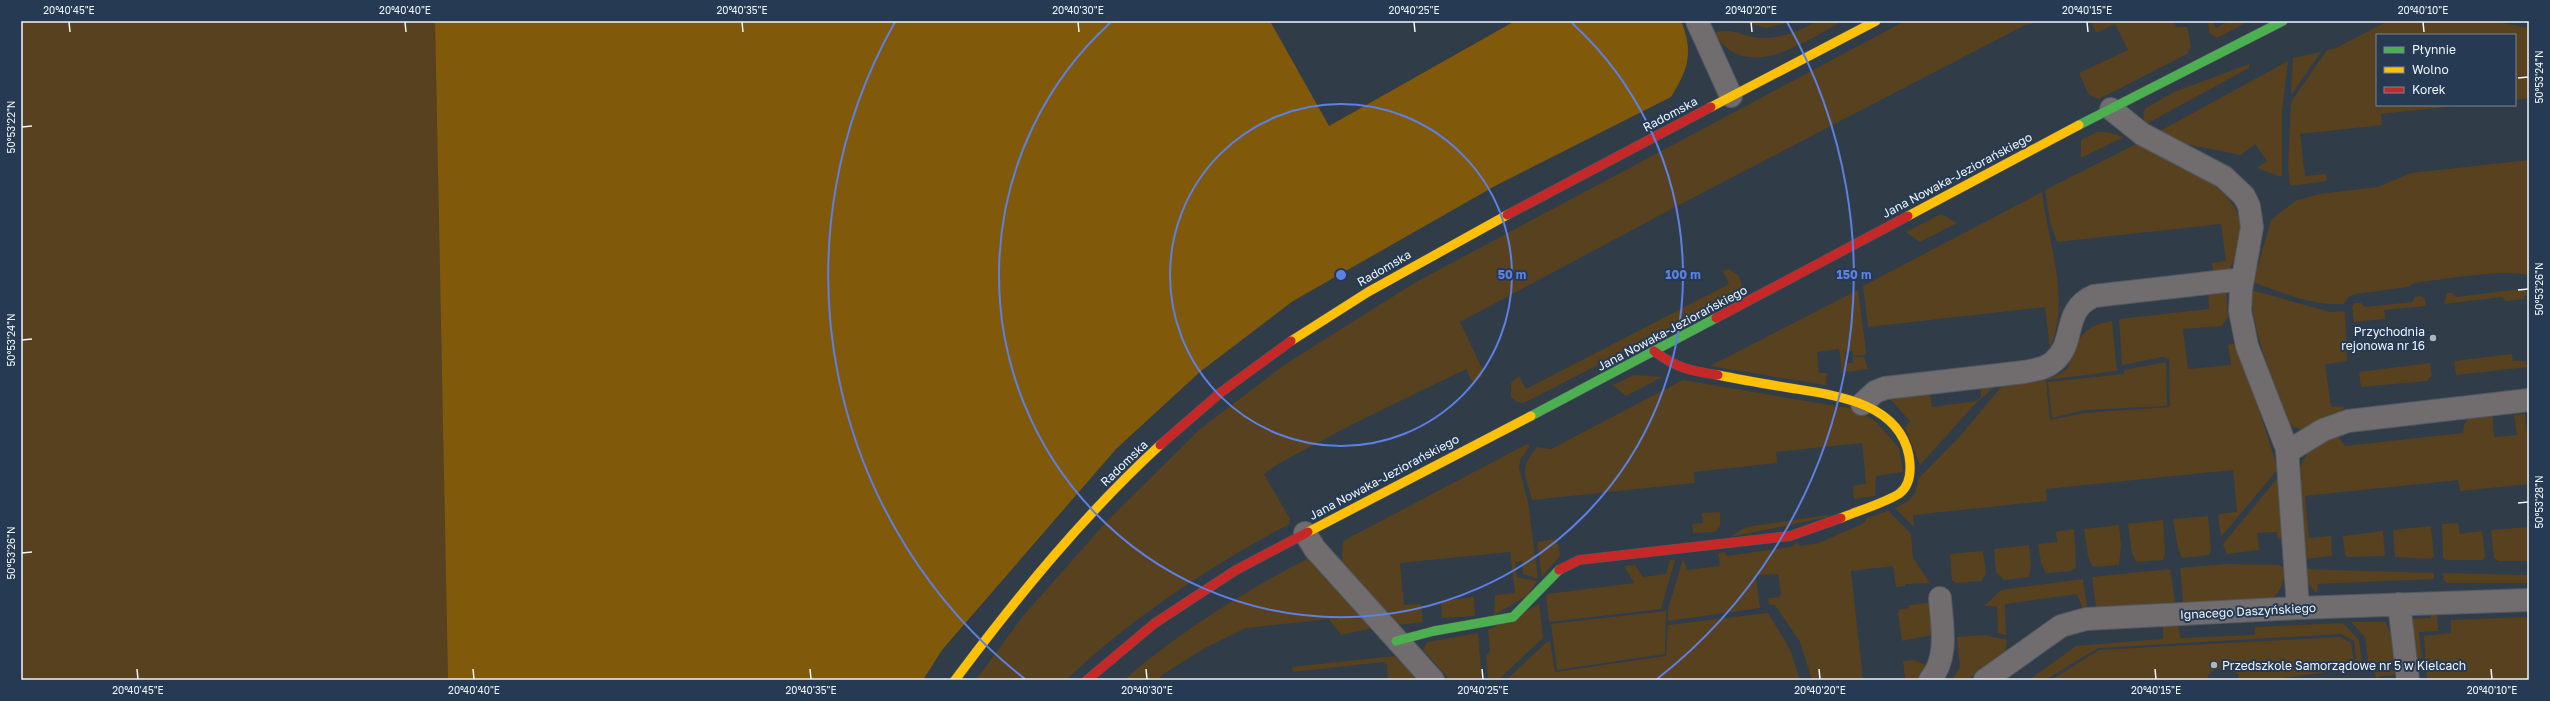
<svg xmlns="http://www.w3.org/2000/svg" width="2550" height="701" font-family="'Golos Text',sans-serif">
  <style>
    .green { fill: #58411e }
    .forest { fill: #81590a }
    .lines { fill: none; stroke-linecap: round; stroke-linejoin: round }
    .street-casing { stroke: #515a63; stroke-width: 24 }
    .fast-casing { stroke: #515a63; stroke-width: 10 }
    .slow-casing { stroke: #515a63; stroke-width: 10 }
    .jam-casing { stroke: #515a63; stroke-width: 10 }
    .street { stroke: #716d6f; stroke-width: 22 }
    .fast { stroke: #4caf50; stroke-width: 9 }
    .slow { stroke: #ffc107; stroke-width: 9 }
    .jam { stroke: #c62828; stroke-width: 9 }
    .ticks { fill: none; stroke: #f0f6fc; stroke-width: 1.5 }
    .ring { fill: none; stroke: #5c80e3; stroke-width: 2 }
    .poi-dot { fill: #adb5bd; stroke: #263b53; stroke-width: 1.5 }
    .labels { text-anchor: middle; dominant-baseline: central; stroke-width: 4; stroke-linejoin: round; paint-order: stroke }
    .street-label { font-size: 12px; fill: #f0f6fc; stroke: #263b53 }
    .poi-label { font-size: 12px; fill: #f0f6fc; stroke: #263b53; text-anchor: end }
    .centre { fill: #5c80e3; stroke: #263b53; stroke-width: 2 }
    .ring-label { font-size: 12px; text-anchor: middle; font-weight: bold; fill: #5c80e3; stroke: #263b53; stroke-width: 4; stroke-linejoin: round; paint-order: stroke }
    .neatline { fill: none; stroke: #f0f6fc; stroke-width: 1.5 }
    .ticks-label { font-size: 10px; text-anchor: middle; fill: #f0f6fc }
  </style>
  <rect width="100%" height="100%" fill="#303c48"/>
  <path class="green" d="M21 21H435L448 680H21Z
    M1738 21H1794L1766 28Z
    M1817 21H1843C1805 41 1747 85 1714 33 1731 26 1743 37 1760 38 1782 39 1798 31 1817 21Z
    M1905 21H2037L2028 25 2027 24 1679 205 1460 322 1482 368V377L1472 382 1466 369 1353 424 1278 464 1264 474 1290 519 1289 524C1207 568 1133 617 1066 680H976L1023 616 1107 521 1200 429 1284 365 1416 282Z
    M2091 21H2174L2176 27H2187L2191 46 2187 54 2099 99 2089 95 2079 73 2128 50 2115 24 2096 33Z
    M2208 21H2213L2216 28 2229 21H2249L2217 38 2209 33Z
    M2388 21H2493L2529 28V98L2515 100V35H2377V105H2466L2381 114 2382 125 2300 134 2305 176 2326 174 2327 181 2290 186 2288 165 2291 102 2327 50 2336 48Z
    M2321 52 2291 95 2293 58Z
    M2288 61 2282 111V177L2257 168 2267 161 2255 144 2241 155 2181 143 2158 132Z
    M2249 64V68L2146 124C2143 118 2142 114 2146 108L2174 92Z
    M2097 132H2107L2124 137 2081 158V140Z
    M2138 143C2187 168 2274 198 2229 269L2213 271 2212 263 2226 261 2221 224 2057 242 2050 222 2045 190Z
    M2529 160V275C2499 269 2445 279 2414 283L2408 287 2356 294 2348 297 2344 304C2314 306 2281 293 2253 282L2271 220 2295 201 2319 194 2378 187 2411 173Z
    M2042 192C2048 242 2071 300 2050 348L2045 307 1868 327 1863 286Z
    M1941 214 1957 223 1920 242 1906 232Z
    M1729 269 1739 276 1742 288 1737 293 1524 403 1517 402 1511 397V383L1519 376 1526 389 1729 284 1723 271Z
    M2520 289 2526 290 2527 295 2524 296V299L2506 301 2502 297 2444 304 2447 293H2453L2456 297Z
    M1858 290 1866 351 1865 355 1853 356 1852 351 1845 352 1846 363H1853V357H1864L1868 369 1838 373 1842 371 1839 349 1817 352 1819 373H1827L1826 385 1710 366Z
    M2208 290H2226L2228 317 2222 326 2183 329 2188 369 2231 365 2228 345 2237 343 2278 469 2221 537 2218 514 2237 512 2233 470 2046 489 2047 501 1913 515 1914 527 1895 508 1907 502 1915 493 1919 478 1961 435 2002 386C2022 384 2049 383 2065 370 2069 368 2070 361 2071 357 2079 334 2088 325 2112 321L2117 371 2046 380 2050 420 2084 413 2170 407 2169 359 2163 357 2122 365 2119 319 2209 309Z
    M2251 290 2330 312 2345 311 2347 361 2325 364 2331 407 2343 406 2344 408 2328 420 2305 431 2291 426C2275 383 2252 337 2251 290Z
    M2421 296 2425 300 2426 306 2384 310 2385 319 2354 322 2352 307 2354 303H2361L2365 307 2412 302 2415 297Z
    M2512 354 2513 361H2525L2528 367 2456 375 2454 361Z
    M2166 362 2167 406 2084 410 2052 418 2048 382 2124 374V370Z
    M2430 363 2432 375 2427 381 2361 387 2359 372Z
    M1634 375 1662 377 1626 396 1613 385Z
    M1683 380 1859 410 1877 423 1899 448 1903 472 1876 476 1875 496 1854 499 1853 486 1866 484 1862 443 1776 452 1777 463 1694 472 1695 483 1532 500C1526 475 1518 469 1537 447L1551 449Z
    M1995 386 1974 405 1920 465 1905 427 1910 421 1890 399 1895 395 1930 393 1932 407 1977 401 1981 397V388Z
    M2492 413 2494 437 2517 435 2514 415 2525 414 2527 433H2529V484L2460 491 2458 480 2305 496 2309 538 2331 536 2332 556 2306 559 2302 555 2299 470 2305 457 2314 445 2335 433 2345 446 2463 433 2464 424 2473 414Z
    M1527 444 1530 446 1520 460 1519 468 1528 502 1538 579 1523 574 1522 561 1515 562 1517 577 1537 581 1528 595 1494 615 1495 595 1515 593 1510 552 1400 563 1404 605 1421 604 1423 622 1398 625 1342 561 1343 541Z
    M2280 475 2283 537 2278 540 2277 532 2257 533 2259 550 2227 554 2223 544Z
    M1888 511 1911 534 1913 558 1930 583 1905 584V586L1896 587 1893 566 1851 571 1863 680H1812L1800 642 1775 605 1769 604 1768 598 1779 597 1781 594 1778 574 1759 575 1756 578 1760 608 1668 621V609L1683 559 1687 570 1720 566 1718 553 1725 552 1727 556 1791 547 1797 542 1800 546 1819 543 1864 523 1867 518Z
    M1720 512V526L1715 532 1693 533 1692 524 1703 523 1702 513Z
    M1829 515 1828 517 1730 537 1746 527Z
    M2208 516 2211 548 2209 555 2182 558 2178 548 2173 519Z
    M2163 520 2165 553 2163 560 2136 562 2132 552 2128 524Z
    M2458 523 2460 534 2482 531 2485 556 2483 560H2446L2443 557 2442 524Z
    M2119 525 2121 545 2119 565 2093 567 2088 557 2084 529Z
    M2431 526 2434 556 2431 559 2395 557 2393 530Z
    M2529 527V561H2498L2494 558 2491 530Z
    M2074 529 2076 568 2070 571 2046 573 2041 563 2038 544 2057 542 2056 532Z
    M2383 531 2385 556 2348 557 2345 554 2343 536Z
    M1557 539 1560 556 1542 577 1537 542Z
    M2029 545 2031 566 2029 577 2004 580 1996 572 1994 549Z
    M1983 551 1986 574 1981 581 1956 583 1952 580 1950 554Z
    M1309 558 1368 624 1369 629 1341 635 1329 619 1246 628 1205 648 1165 673 1157 680H1124C1181 631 1243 592 1309 558Z
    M1670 560H1675L1661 609 1549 622 1546 596 1548 594 1634 583 1624 566 1635 565 1643 577 1666 574Z
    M2226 564 2278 565 2285 568C2285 580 2281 592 2271 599L2183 602 2180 568Z
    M2170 569 2175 602 2096 608 2092 577Z
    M2306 569 2434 573V579L2318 584 2317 592H2315L2307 582Z
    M2443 573 2529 575V583H2447L2443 579Z
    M2083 579 2087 608 2083 609 2077 594 2005 604 2006 635 1998 633 1997 606H1984L2001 590Z
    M1474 597 1475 616 1442 618 1441 601Z
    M1929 603 1932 635 1902 641 1898 610 1909 608V605Z
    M1539 604 1543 638 1498 680H1488L1486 656 1490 651 1488 630Z
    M1666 611 1665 654 1557 670 1551 624Z
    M2437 612 2438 631 2419 632 2422 658H2414L2411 619 2431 618 2430 613Z
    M1768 613 1790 649 1800 680H1506L1547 642 1550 641 1555 672 1666 656 1668 625Z
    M2524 617 2529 618V680H2427L2424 636 2451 633V620Z
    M2351 622H2385L2390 632 2395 663 2373 666 2368 661 2365 637Z
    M2175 623 2179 628 2180 638 2255 635V627L2343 623 2359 640 2362 663 2365 667H2357L2354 641 2341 634 2098 648 2045 680H2029L2076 646 2163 639V629L2165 624Z
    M1478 633 1482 680H1450L1423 650 1427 642Z
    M1985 635 2007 640 2005 653 1967 680H1952L1960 667 1957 637Z
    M2340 637 2351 643 2355 668 2269 680H2239L2238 674C2229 668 2216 666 2208 675V680H2051L2099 650Z
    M1395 656 1420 680H1388L1387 665 1384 662 1293 672 1292 667Z
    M1914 660 1932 668 1922 680H1891L1905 678 1903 661Z
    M2396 670 2395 675 2379 676V680H2376L2375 672Z"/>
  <path class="forest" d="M435 21H1270L1329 126 1515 21H1681C1694 52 1688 70 1671 97L1495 186 1293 301 1201 371 1116 449 942 650 923 680H448Z"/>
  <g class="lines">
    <defs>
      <path id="street" d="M1697 21 1731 96
        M2111 109 2142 134 2224 177 2244 196 2249 206 2252 227 2241 290 2240 311 2247 346 2287 449 2298 608
        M1862 404 1875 392 1885 388 2024 372C2033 370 2045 369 2053 362 2077 343 2061 310 2094 296L2243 279
        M2287 452 2323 430 2348 421 2529 400
        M1305 533 1315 549 1433 680
        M2399 604 2408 680
        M1930 680C1949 658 1942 625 1940 598
        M1985 680 2061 626 2086 619 2298 608 2529 600"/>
      <path id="fast" d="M2079 125 2283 21
        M1531 416 1716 318
        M1396 641 1434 631 1513 617 1559 570"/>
      <path id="slow" d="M1711 107 1876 21
        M1908 216 2079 125
        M1291 341 1368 292 1507 215
        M1718 375C1742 380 1766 384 1790 388 1834 395 1899 402 1909 456 1911 468 1911 484 1900 493 1890 501 1855 512 1841 518
        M1308 532 1531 416
        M955 680C1017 597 1083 516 1160 445"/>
      <path id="jam" d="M1507 215 1711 107
        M1716 318 1908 216
        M1654 351C1676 368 1691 371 1718 375
        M1160 445 1220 393 1291 341
        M1559 570 1579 560 1790 536 1841 518
        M1087 680 1155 623 1236 570 1308 532"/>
    </defs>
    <use href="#street" class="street-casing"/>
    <use href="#fast" class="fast-casing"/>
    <use href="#slow" class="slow-casing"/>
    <use href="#jam" class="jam-casing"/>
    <use href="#street" class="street"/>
    <use href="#fast" class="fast"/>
    <use href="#slow" class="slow"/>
    <use href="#jam" class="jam"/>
  </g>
  <path class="ticks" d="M69 22 70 32M405 22 406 32M742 22 743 32M1078 22 1079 32M1414 22 1415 32M1751 22 1752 32M2087 22 2088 32M2423 22 2424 32M2518 78 2528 77M22 127 32 126M2518 290 2528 289M22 340 32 339M2518 503 2528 502M22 553 32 552M137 669 138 679M473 669 474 679M810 669 811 679M1146 669 1147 679M1482 669 1483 679M1819 669 1820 679M2155 669 2156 679M2491 669 2492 679"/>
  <g class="ring">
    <circle cx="1341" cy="275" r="171"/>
    <path d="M1572 23A342 342 0 1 1 1110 23"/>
    <path d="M1025 679A513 513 0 0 1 895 22M1787 22A513 513 0 0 1 1657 679"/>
  </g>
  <g class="poi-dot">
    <circle cx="2433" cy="338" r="4"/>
    <circle cx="2214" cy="665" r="4"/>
  </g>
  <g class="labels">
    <g class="street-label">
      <text transform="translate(1670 114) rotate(-28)">Radomska</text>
      <text transform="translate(1957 175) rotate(-28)">Jana Nowaka-Jeziorańskiego</text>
      <text transform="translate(1384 268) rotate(-30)">Radomska</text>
      <text transform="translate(1672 328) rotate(-28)">Jana Nowaka-Jeziorańskiego</text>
      <text transform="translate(1124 463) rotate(-44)">Radomska</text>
      <text transform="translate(1384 477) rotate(-28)">Jana Nowaka-Jeziorańskiego</text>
      <text transform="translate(2248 611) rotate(-3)">Ignacego Daszyńskiego</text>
    </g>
    <g class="poi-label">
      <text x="2425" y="331">Przychodnia<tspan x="2425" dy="14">rejonowa nr 16</tspan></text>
      <text x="2222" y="665" text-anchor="start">Przedszkole Samorządowe nr 5 w Kielcach</text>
    </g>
  </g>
  <circle cx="1341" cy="275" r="6" class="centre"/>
  <g class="ring-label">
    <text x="1512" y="279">50 m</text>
    <text x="1683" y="279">100 m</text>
    <text x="1854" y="279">150 m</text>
  </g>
  <rect width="2550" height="701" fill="none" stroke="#263b53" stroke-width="44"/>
  <rect x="2376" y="34" width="140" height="72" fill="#263b53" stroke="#778697"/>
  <rect x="2384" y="47" width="20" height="6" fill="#4caf50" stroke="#778697"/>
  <text x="2412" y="54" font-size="12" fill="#f0f6fc">Płynnie</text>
  <rect x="2384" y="67" width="20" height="6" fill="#ffc107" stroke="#778697"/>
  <text x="2412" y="74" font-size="12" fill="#f0f6fc">Wolno</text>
  <rect x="2384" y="87" width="20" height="6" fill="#c62828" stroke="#778697"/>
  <text x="2412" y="94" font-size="12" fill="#f0f6fc">Korek</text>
  <rect x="22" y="22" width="2506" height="657" class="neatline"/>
  <g class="ticks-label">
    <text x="69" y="14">20°40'45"E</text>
    <text x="405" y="14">20°40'40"E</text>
    <text x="742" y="14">20°40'35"E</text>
    <text x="1078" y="14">20°40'30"E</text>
    <text x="1414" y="14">20°40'25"E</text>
    <text x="1751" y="14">20°40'20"E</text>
    <text x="2087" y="14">20°40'15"E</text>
    <text x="2423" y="14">20°40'10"E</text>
    <text transform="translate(2539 77) rotate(-90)" y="4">50°53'24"N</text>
    <text transform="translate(11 127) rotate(-90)" y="4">50°53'22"N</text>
    <text transform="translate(2539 289) rotate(-90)" y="4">50°53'26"N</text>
    <text transform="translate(11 340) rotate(-90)" y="4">50°53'24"N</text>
    <text transform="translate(2539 502) rotate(-90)" y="4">50°53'28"N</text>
    <text transform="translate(11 553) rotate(-90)" y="4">50°53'26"N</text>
    <text x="138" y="694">20°40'45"E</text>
    <text x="474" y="694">20°40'40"E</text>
    <text x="811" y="694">20°40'35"E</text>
    <text x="1147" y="694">20°40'30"E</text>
    <text x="1483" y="694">20°40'25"E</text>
    <text x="1820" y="694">20°40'20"E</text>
    <text x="2156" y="694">20°40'15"E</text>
    <text x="2492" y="694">20°40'10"E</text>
  </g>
</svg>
